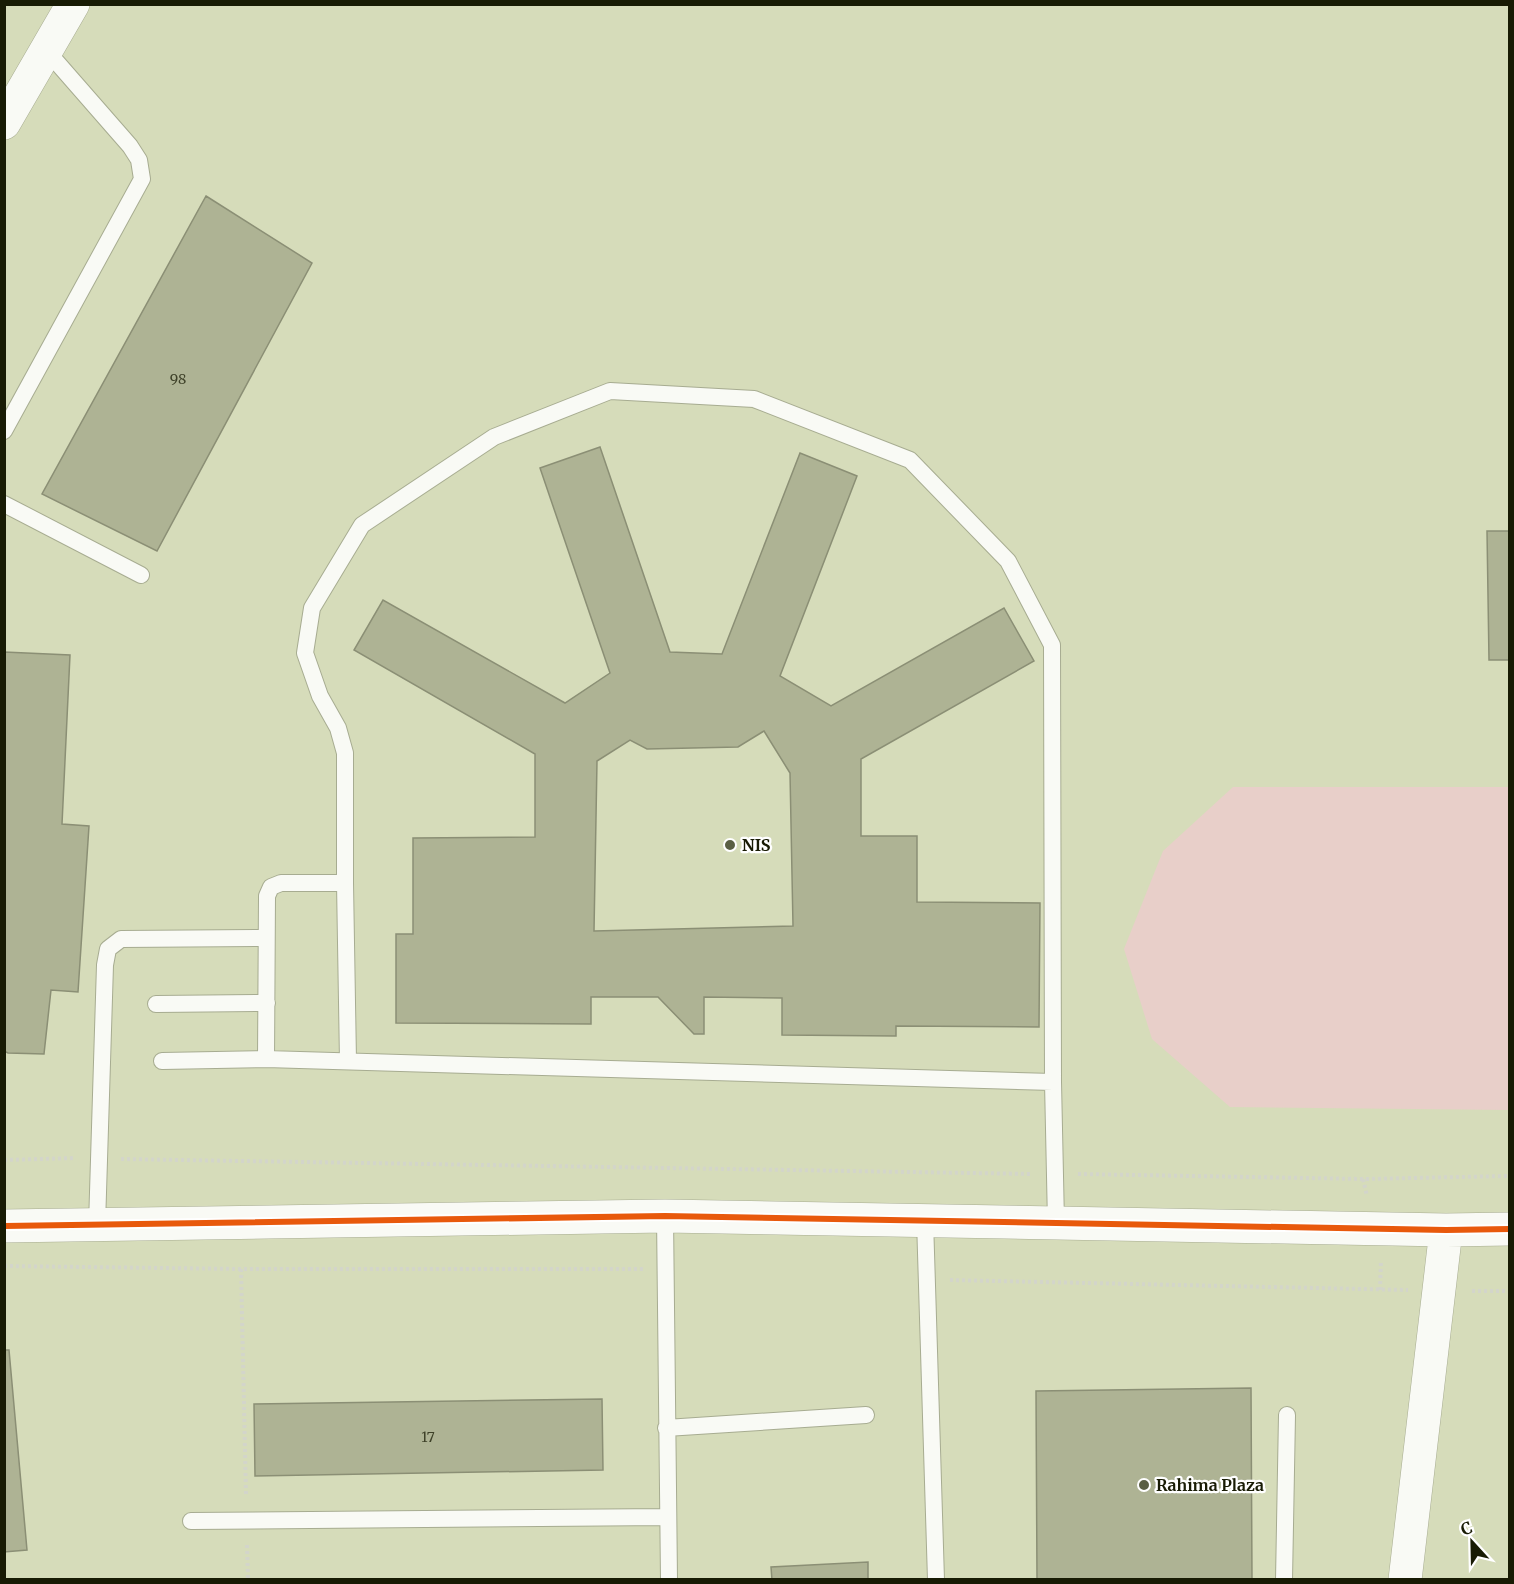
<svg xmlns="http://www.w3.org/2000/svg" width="1514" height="1584" font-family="Merriweather,serif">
<rect width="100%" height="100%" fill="#d6dcba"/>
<path fill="#e8cfc9" d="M1233 787H1509V1110L1230 1107 1152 1039 1124 949 1163 851Z"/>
<path fill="#aeb394" stroke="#8b8f75" stroke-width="1.5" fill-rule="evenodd" d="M206 196 312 263 157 551 42 494Z
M600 447 670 652 722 654 800 453 857 476 780 676 831 706 1004 608 1034 661 861 759V836H917V902L1040 903 1039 1027 896 1026V1036L782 1035V998L704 997V1034H694L658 997H591V1024L396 1023V934H413V838L535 837V754L354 650 383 600 565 703 610 673 540 468ZM764 731 790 773 793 926 594 931 597 761 630 740 647 749 738 747Z
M1487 531H1510V660H1489Z
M4 652 70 655 62 824 89 826 78 992 51 990 44 1054 8 1053 4 1051Z
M4 1350H9L27 1550 4 1552Z
M1251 1388 1252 1580H1037L1036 1391Z
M602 1399 603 1470 255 1476 254 1404Z
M868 1562V1580H772L771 1567Z"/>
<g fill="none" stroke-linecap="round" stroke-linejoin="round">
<defs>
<path id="lane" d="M4 431 142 179 139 160 130 146 47 51
M4 504 141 575
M156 1004 267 1003
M266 1059 1053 1082 1056 1223
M162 1061 266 1059 267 896 271 887 281 883H345
M348 1061 345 883V753L338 728 320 696 305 653 312 608 362 525 494 437 610 391 754 399 910 460 1008 561 1052 645 1053 1082
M665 1216 669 1580
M925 1220 936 1580
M97 1225 105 965 108 949 121 939 265 938
M666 1428 866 1415
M191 1521 667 1517
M1284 1580 1287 1415"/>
<path id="street" d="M4 1226 665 1216 1446 1230 1510 1229
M1405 1580 1446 1230"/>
<path id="secondary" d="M4 123 73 4"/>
</defs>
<use href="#lane" stroke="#a7ac91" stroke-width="18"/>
<use href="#street" stroke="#a7ac91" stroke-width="34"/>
<use href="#secondary" stroke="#a7ac91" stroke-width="34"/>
<path stroke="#d3d5ca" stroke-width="4" stroke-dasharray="3 3" stroke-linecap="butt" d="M121 1159 1032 1174
M4 1160 75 1158
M1078 1174 1363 1179 1510 1176
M1363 1179 1367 1196
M4 1266 241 1269H643
M241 1269 246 1496
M950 1280 1408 1290
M1380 1290 1381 1260
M1472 1291H1510
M247 1545 248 1580"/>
<use href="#lane" stroke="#f9faf5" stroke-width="16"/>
<use href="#street" stroke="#f9faf5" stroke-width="33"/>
<use href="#secondary" stroke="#f9faf5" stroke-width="33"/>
<defs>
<path id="cycleway" d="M4 1226 665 1216 1446 1230 1510 1229"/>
</defs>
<use href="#cycleway" stroke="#fff" stroke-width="10"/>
<use href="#cycleway" stroke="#e8590c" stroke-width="6"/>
</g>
<g fill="#5a5f44" stroke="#fff" stroke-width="2">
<circle cx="730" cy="845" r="6"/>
<circle cx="1144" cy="1485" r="6"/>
</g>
<g text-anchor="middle" stroke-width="4.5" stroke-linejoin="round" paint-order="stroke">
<g font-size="14" fill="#3e4128">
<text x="178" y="384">98</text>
<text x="428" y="1442">17</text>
</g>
<g font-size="16" font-weight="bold" fill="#181b04" stroke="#fff" text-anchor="start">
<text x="742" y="851">NIS</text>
<text x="1156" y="1491">Rahima Plaza</text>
</g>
</g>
<rect width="1514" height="1584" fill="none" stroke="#181b04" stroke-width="12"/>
<g transform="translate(1472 1542) rotate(338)" stroke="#ffffff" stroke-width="4.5" paint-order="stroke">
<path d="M0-4.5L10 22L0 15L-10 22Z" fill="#181b04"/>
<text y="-9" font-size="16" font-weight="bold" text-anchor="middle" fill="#181b04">С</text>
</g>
</svg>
